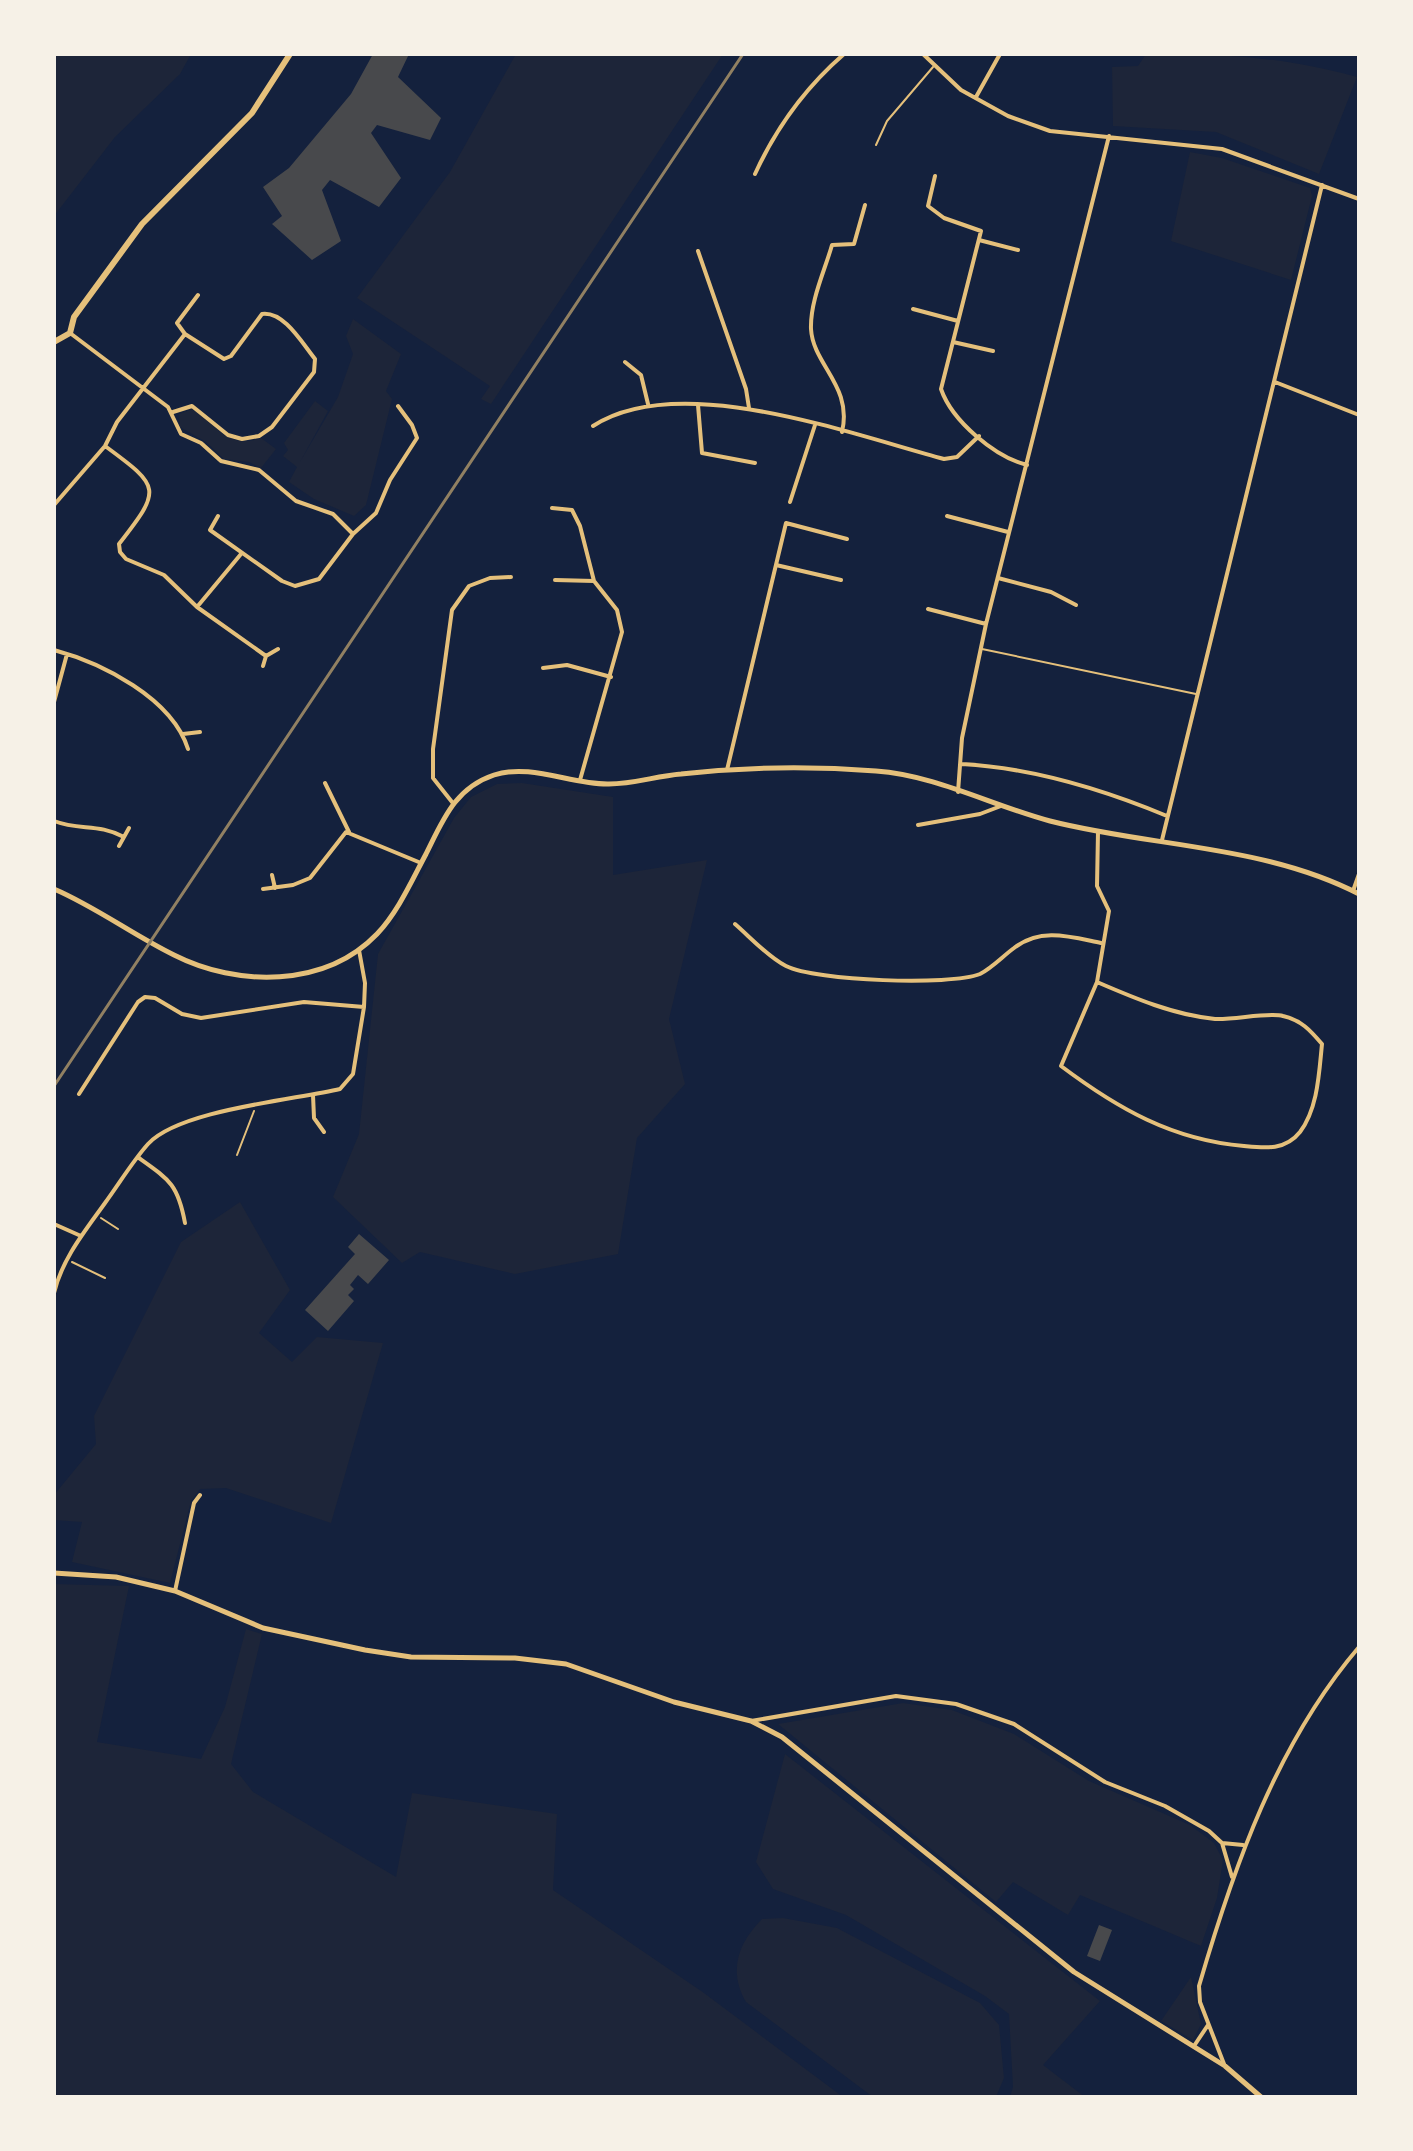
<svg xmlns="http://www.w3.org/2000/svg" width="1413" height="2151" font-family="'Titillium Web',sans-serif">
<rect width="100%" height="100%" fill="#14213d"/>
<path fill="#1d2539" d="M54 54H191L180 74 115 137 54 216Z
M516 54H723L491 404 481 399 490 386 357 298 450 172Z
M1146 54C1226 54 1278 56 1357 77L1319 174 1216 132 1113 126 1112 67 1138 66Z
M1190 152 1222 158 1310 188 1312 196 1291 280 1171 241Z
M353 319 401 354 386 391 392 399 366 505 354 516 314 499 289 482 297 467 283 456 288 450 284 443 315 401 328 411 300 462 338 397 353 354 346 336Z
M193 409C217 425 227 450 261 438L276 449 261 468 249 462 224 459 206 442 180 427 179 414Z
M522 783 613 797V875L707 860 669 1019 685 1084 637 1138 618 1254 515 1274 420 1252 402 1263 333 1197 359 1134 378 954 454 818 471 797 497 784Z
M240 1202 290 1290 259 1333 292 1362 317 1337 383 1343 331 1523 226 1488 200 1489 191 1501 170 1583 72 1562 82 1522 54 1520V1495L96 1444 94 1416 181 1242Z
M54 1584 129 1586 97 1742 201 1759 225 1707 246 1629 262 1634 231 1764 253 1792 396 1877 412 1793 557 1814 553 1890 704 1993 843 2097H54Z
M903 1703 952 1710 1014 1734 1089 1781 1190 1825 1214 1843 1223 1860 1217 1898 1201 1946 1080 1895 1068 1915 1013 1882 996 1902 778 1724Z
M785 1754 1100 2001 1043 2065 1085 2097H1010L1013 2087 1009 2014 985 1996 846 1915 773 1889 756 1862Z
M783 1918 837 1928 980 2003 999 2025 1004 2078 996 2097H873L746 2002C728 1971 738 1943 762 1919Z
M1191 1977 1201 2024 1193 2040 1161 2021Z"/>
<path fill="#48494c" d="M373 54H409L398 77 441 118 430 140 377 125 371 133 401 178 379 207 330 180 322 190 341 241 312 260 272 224 282 216 263 187 289 168 351 94Z
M359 1234 389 1260 368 1284 358 1275 350 1285 354 1289 348 1295 354 1301 328 1331 305 1310 355 1254 348 1247Z
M1099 1925 1112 1930 1100 1961 1087 1956Z"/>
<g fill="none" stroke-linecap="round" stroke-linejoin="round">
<path stroke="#e5c07b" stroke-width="2" d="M237 1155 254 1111
M101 1218 118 1229
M72 1262 105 1278"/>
<path stroke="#e5c07b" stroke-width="2" d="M876 145 887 121 933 67
M982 649 1196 694"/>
<path stroke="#e5c07b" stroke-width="4" d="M923 54 961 90 1008 116 1050 131 1222 149 1359 199
M976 97 1000 54
M755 174C776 128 806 87 844 54
M935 176 928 206 944 218 981 231 941 389C952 421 995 457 1027 465
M979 240 1018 250
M698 251 746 389 749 408
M913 309 958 321
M70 333 168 407 181 434 201 443 221 461 259 470 296 501 333 514 353 534
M185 334 177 323 198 295
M953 342 993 351
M625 362 641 375 648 404
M1275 382 1359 415
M698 405 702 453 755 463
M593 426C679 370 850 434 944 459L957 457 979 436
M842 432C853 386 813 365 811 329 810 301 825 270 832 245L854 244 865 205
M105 446C161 487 162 489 119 544L120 552 126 559 164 575 197 607 266 656
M790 502 815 425
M54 505 105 446 117 422 185 334 224 359 231 356 262 314C284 311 302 343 315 359L314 372 272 427 259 436 242 439 228 435 192 406 173 412
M552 508 572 510 580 526 594 581
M218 516 210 530 282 581 295 586 319 579 353 534 376 513 390 480 417 438 412 425 398 406
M947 516 1008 532
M776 565 841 580
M998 578 1051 592 1076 605
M555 580 594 581 617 610 622 632 580 780
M197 607 241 554
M928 609 986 624
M54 650C102 663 172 698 188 749
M263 666 266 656 278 649
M543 668 567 665 611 677
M54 702 67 654
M183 734 200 732
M962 764C1033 768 1102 789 1167 816
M727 770 786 523 847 539
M325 783 349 832
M958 792 962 738 986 624 1109 136
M452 802 433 778V749L452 610 469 586 490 578 511 577
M54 821C80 831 98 823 124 837
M918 825 980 814 1001 806
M1162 840 1322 185
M119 846 129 828
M272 875 275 888
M263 889 293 885 310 878 346 832 421 863
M1353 891 1359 874
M735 924C750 937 768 957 786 966 816 981 950 986 980 974 992 968 1003 956 1014 948 1041 927 1071 937 1101 943
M1097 982C1134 998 1174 1015 1215 1019 1234 1020 1269 1012 1283 1016 1301 1020 1310 1030 1322 1044 1319 1073 1318 1108 1300 1132 1285 1151 1264 1148 1244 1146 1172 1140 1117 1108 1061 1066L1097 982 1109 911 1097 886 1098 832
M79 1094 138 1002 145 997 155 998 182 1014 201 1018 304 1002 364 1007
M313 1095 314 1118 324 1132
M139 1158C170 1180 178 1185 185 1223
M54 1224 81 1236
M54 1293C62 1259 85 1231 105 1203 119 1184 132 1162 148 1144 179 1110 293 1100 340 1089L353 1074 364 1007 365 983 359 950
M175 1591 194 1503 200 1495
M751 1721 896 1696 956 1704 1014 1724 1105 1782 1165 1806 1209 1831 1222 1843 1232 1877
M1222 1843 1243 1845
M1194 2046 1208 2025
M1224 2064 1200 2002 1199 1986C1234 1866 1277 1743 1359 1647"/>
<path stroke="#e5c07b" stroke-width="5" d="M54 889C96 907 133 935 174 955 237 987 325 988 377 934 398 912 412 880 426 854 443 820 455 788 494 775 531 763 572 785 609 784 634 784 656 776 681 774 744 767 812 766 876 771 935 775 993 806 1050 821 1152 847 1264 845 1359 894
M54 1573 116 1577 175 1591 263 1628 365 1650 411 1657 515 1658 566 1664 674 1702 751 1721 782 1737 1074 1972 1225 2066 1261 2097"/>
<path stroke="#e5c07b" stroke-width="6" d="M54 342 70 333 74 317 142 224 252 113 290 54"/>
<path stroke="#918062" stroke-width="3" d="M54 1086 743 54"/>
</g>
<rect width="1413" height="2151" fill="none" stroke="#f6f1e7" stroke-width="112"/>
</svg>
